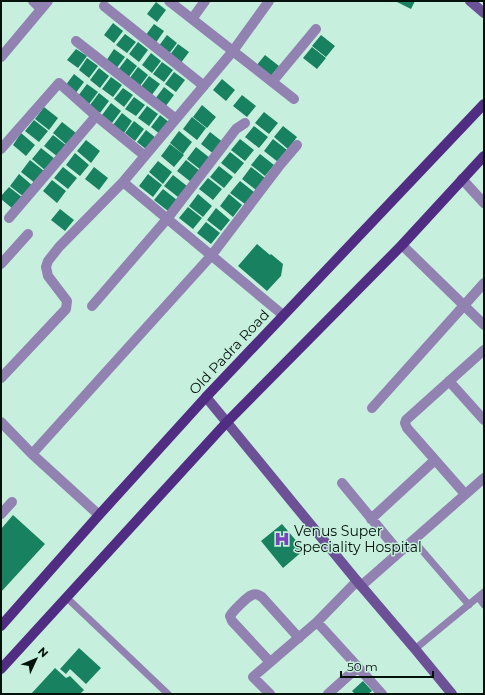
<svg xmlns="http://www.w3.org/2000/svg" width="485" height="695" font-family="Montserrat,sans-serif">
<rect width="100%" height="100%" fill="#c6efdd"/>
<path fill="#188160" d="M395 1H415L411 9Z
M156 2 166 10 157 22 147 14Z
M113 23 123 31 114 43 104 35Z
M154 24 164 31 155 44 145 36Z
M125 34 136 42 127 53 116 45Z
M167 35 177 43 168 55 158 47Z
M321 35 335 46 326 57 312 46Z
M138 42 148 50 139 62 129 54Z
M178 44 189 52 180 64 169 56Z
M312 47 326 58 317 69 303 58Z
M76 49 87 56 78 68 67 60Z
M114 49 125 57 116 69 106 61Z
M151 53 161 61 152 73 142 65Z
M265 55 279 66 270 77 256 66Z
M87 58 98 66 89 78 79 70Z
M127 58 137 66 128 78 118 70Z
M162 62 173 70 164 82 153 74Z
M138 67 148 75 139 87 129 79Z
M99 68 109 76 100 88 90 80Z
M174 72 185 80 176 92 165 84Z
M74 74 84 82 75 94 65 86Z
M149 76 160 84 151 96 140 88Z
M111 77 122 85 113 97 102 89Z
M222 79 235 90 226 101 213 90Z
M87 84 98 92 89 104 78 96Z
M164 87 174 95 165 107 155 99Z
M123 88 133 95 124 107 114 99Z
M99 93 109 101 100 113 90 105Z
M242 95 256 106 247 117 233 106Z
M134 97 145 105 136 116 125 109Z
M111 103 121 111 112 123 102 115Z
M202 105 216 117 207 128 193 117Z
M147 106 158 114 149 126 138 118Z
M44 107 58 118 49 130 35 119Z
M264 112 278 123 269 134 255 123Z
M122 113 132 121 124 133 113 125Z
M160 115 170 123 161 135 151 127Z
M192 117 206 128 197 140 183 129Z
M34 120 48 131 39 142 25 131Z
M134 121 144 129 135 141 125 133Z
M62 122 76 133 67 145 53 133Z
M254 126 268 137 259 148 245 137Z
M283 126 297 137 288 149 274 137Z
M146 130 156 138 147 150 137 142Z
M179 131 192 142 183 154 170 143Z
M210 132 224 143 215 155 201 144Z
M21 133 35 145 26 156 13 145Z
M53 135 67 146 58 157 44 146Z
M240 139 254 150 245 161 231 150Z
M273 139 287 150 278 162 264 151Z
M86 140 100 151 91 163 77 151Z
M170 144 184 155 174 167 161 156Z
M196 147 210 158 201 170 187 159Z
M41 148 55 159 46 171 32 159Z
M230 152 244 163 235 174 221 163Z
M75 153 89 165 80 176 66 165Z
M260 154 274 165 265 176 251 165Z
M30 160 44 171 35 183 21 172Z
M186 160 200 171 191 182 177 171Z
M158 161 172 172 163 184 149 172Z
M219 166 233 177 224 188 210 177Z
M63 167 77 178 68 189 54 178Z
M94 167 108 178 99 190 85 179Z
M251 167 265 178 256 190 242 179Z
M19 174 33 186 24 197 10 186Z
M148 174 162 185 153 197 139 186Z
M173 175 187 186 178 197 164 186Z
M208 178 222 189 213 200 199 189Z
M52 180 66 191 57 203 43 191Z
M240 181 254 192 245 204 230 193Z
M9 187 23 198 13 209 1 199V196Z
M163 189 177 200 168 211 154 200Z
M198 194 212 206 203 217 189 206Z
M229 194 242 205 233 217 220 206Z
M188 207 202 218 193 229 179 218Z
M216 208 230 220 221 231 207 220Z
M60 209 74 220 65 231 51 220Z
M206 222 220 233 211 244 197 233Z
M257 244 270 255 271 254 283 264 281 276 267 291 238 266Z
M13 515 45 544 1 592V529Z
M282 524 304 550 283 568 261 541Z
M79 648 101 668 86 684 70 669 66 674 60 669Z
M55 668 66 678 70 676 84 690 80 694H31Z
M363 681 372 691 368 694H355L352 691Z"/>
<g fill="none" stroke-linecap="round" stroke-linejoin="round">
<path stroke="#9282b2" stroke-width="7" d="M413 540 469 605
M66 597 168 694
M478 597 484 605
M415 649 484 592"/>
<path stroke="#9282b2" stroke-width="10" d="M33 1 41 9
M169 1 294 99
M269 1 233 51 123 182 283 315
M104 6 204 86
M192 19 205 1
M76 41 176 119
M1 57 48 1
M272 82 316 29
M1 149 59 83 96 116 145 156
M462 179 484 203
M9 218 96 116
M402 245 484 325
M1 264 28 234
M92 306 167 219 236 129 245 123
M1 378 66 309 67 301 48 276 46 267 48 261 59 247 123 182
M449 381 484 420
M372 408 484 283
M1 422 32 454 99 515
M32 454 211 256 280 165 297 145
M342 483 399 552
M465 494 407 428 405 423 406 420 484 350
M1 514 12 502
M371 519 435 460
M361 586 484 478
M317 622 358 667
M270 662 232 621 230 616C233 611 247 597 252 595 256 593 259 595 262 597L299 638
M270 694 253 677 317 622 357 581
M328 694 358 667 382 694"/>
<path stroke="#6c5197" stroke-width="10" d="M470 1 484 13
M206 397 357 581 415 649 452 694"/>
<path stroke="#512c83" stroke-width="10" d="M1 626 99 515 206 397 484 104
M1 669 226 423 402 245 484 156"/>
</g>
<defs>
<symbol id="hospital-bare" viewBox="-9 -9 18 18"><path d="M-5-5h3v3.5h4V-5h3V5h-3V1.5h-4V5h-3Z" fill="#74b" stroke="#c6efdd" stroke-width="2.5" paint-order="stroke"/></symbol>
</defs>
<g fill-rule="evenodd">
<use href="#hospital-bare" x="271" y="528" width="22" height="22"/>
</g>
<g text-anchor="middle" stroke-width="3" stroke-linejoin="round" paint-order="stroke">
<g font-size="14" fill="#04120c" stroke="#c6efdd">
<text transform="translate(229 352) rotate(-47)" y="5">Old Padra Road</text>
</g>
<g font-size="14" fill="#04120c" stroke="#c6efdd" text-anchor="start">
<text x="294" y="536">Venus Super<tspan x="294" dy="16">Speciality Hospital</tspan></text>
</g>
</g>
<rect width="485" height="695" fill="none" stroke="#04120c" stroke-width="4"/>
<g transform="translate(36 659) rotate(46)" stroke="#c6efdd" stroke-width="3" paint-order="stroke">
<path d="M0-3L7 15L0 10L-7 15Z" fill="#04120c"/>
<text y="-6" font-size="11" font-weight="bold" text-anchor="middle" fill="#04120c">N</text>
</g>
<path d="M341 671v6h92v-6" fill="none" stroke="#04120c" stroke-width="2"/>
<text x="347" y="671" font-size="12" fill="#04120c" stroke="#c6efdd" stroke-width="3" paint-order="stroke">50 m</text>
</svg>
